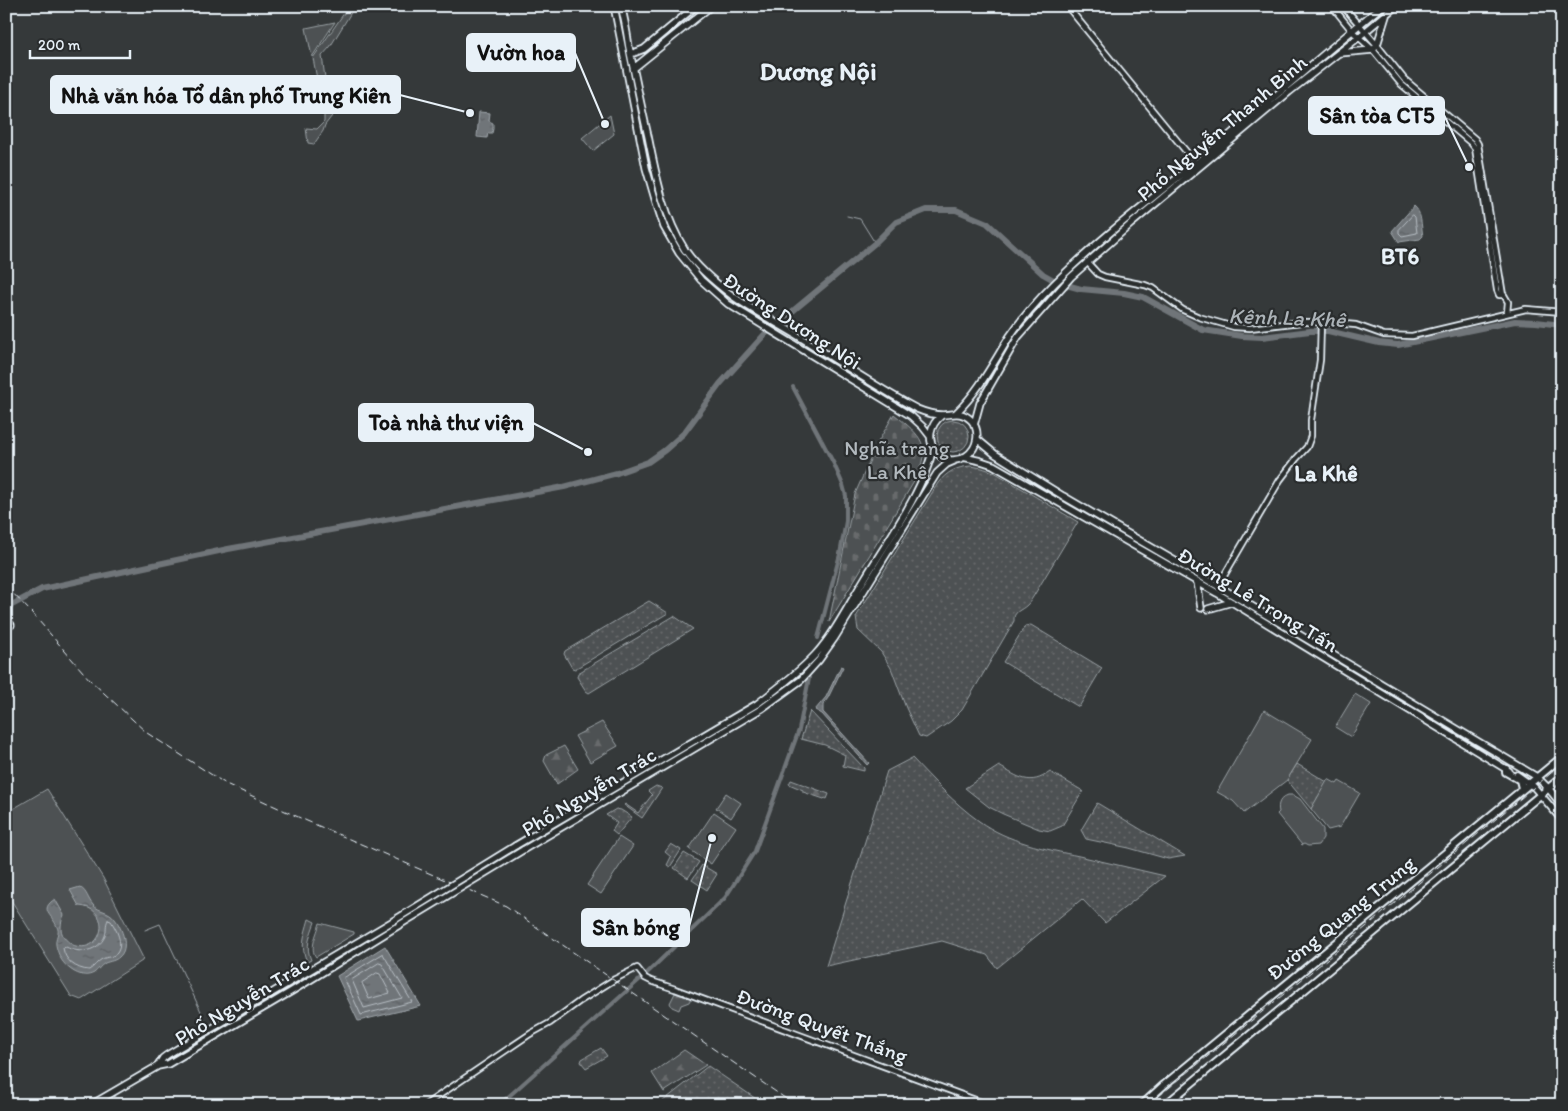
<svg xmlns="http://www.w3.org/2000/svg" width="1568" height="1111" font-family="Itim,sans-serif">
<defs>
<pattern id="grass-dots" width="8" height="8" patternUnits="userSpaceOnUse" patternTransform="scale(1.25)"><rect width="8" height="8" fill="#4d5152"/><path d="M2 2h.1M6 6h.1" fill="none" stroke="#676a6c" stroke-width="1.8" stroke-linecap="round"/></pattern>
<pattern id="forest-firs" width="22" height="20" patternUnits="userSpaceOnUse" patternTransform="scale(1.25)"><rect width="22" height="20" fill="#4d5152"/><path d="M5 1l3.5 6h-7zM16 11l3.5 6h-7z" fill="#676a6c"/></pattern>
<pattern id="cemetery-stones" width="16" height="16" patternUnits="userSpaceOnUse" patternTransform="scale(1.25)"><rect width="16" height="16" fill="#4d5152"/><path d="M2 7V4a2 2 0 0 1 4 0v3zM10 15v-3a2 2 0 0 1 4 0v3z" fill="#676a6c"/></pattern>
<pattern id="water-ripples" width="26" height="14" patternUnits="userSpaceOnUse" patternTransform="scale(1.25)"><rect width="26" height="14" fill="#707579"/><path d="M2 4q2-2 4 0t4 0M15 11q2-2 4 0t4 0" fill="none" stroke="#5b5e62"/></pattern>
</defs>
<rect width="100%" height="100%" fill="#35393a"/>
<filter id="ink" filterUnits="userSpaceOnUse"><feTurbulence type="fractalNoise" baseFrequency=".02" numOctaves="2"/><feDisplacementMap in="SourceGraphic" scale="10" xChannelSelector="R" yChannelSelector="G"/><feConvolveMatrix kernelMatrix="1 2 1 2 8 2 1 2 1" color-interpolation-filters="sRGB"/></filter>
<g filter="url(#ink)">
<path fill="url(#grass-dots)" stroke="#9aa1a5" d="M937 436a16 16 0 1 1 32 0a16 16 0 1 1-32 0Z
M971 466 982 468 994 472 1078 522 1033 597C1031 600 1030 602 1027 605 1021 611 1013 611 1014 621L962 710 951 721 926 738 919 736 906 708 891 668 881 652 858 630 856 617 938 483C947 472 956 467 971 466Z
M649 601 668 613 575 669 572 668 564 654 565 651Z
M674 616 693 629 589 693 586 691 577 677 578 673Z
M1031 625 1102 668 1079 707 1003 662 1025 626Z
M810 711 864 768V771L843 766 845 755 825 745 801 739Z
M912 758C933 780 954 803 979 821 1008 842 1045 849 1079 856 1108 863 1136 869 1165 876L1105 923 1082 899 997 968 987 955 942 941 826 966 887 771Z
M1297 764 1327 782 1311 809 1287 780Z
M999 766C1018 777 1030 787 1050 772L1083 791 1062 826 1050 831 1039 829 1003 814 989 807 965 788Z
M656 786 662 788 642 818 624 805 625 804 638 813 652 795 648 791Z
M1097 803 1185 856 1168 859 1129 848 1086 839 1081 830Z
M616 809 621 810 632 817 617 835 612 831 617 823 606 815Z
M671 844 681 850 670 867 667 865 671 857 665 852Z
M684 853 699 862 688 878 674 868Z
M702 865 717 874 707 890 692 880Z
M601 1048 607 1056 586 1068 581 1062 582 1059Z
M708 1066 765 1105H658Z"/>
<path fill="url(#forest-firs)" stroke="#9aa1a5" d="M602 722 618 746 590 762 575 736Z
M564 746 578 769 557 784 544 761 546 755Z
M791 780 829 794 827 799 825 798 824 799 803 792V790L789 784Z
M675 993 691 998 689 1002 681 1005 679 1010 672 1007 670 1003Z
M684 1050 706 1065 664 1092 652 1073Z"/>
<path fill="url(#cemetery-stones)" stroke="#9aa1a5" d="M894 414C922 437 932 444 915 480L829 622 855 494 877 444Z"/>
<path fill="#4d5152" stroke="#9aa1a5" d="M349 6H355L330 47 322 56 325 78 339 90 334 96 342 103 325 125 323 131 314 144 308 143 306 128 317 129 324 122V116L313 58Z
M335 22 312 57 306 28Z
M610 115 614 134 593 151 582 138Z
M1355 694 1371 704 1351 737 1335 727Z
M1264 710 1312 739 1287 780 1244 813 1233 801 1217 792Z
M1328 779 1337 784 1339 781 1360 793 1340 827 1328 830 1311 809Z
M47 789 103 878 143 958 142 961 81 1000 71 996 6 892V813Z
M726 793 741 803 731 818 716 808Z
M1288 795H1293L1300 799 1323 829V838L1318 845 1308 846 1304 844 1302 845 1277 814 1279 812C1277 804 1280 798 1288 795Z
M714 812 736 827 711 864 689 849Z
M619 837 633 846 601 894 587 885Z
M309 919 315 922C310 936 305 946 311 960L307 962C300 945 304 937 309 919Z
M320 923 354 932V934L316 957C309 948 317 934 320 923Z"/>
<path fill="url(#water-ripples)" stroke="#a0a7ac" d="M479 112 490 113 489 121 493 123V129L492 133H488L487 138 477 137Z
M1414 206C1422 212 1421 226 1423 236L1420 239 1399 242 1392 231Z
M841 666 843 667 828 698 823 705V712L869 763 867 765 822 714 815 710 826 697Z
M80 887C88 893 87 898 93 905 99 912 109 910 115 919 122 928 130 948 119 957 115 961 110 961 105 963 100 966 98 970 94 973 82 980 67 969 61 959 59 955 55 946 56 941 56 936 60 932 57 927 53 915 38 910 55 899L64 915C61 922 59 930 64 937 67 941 71 945 76 946 104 953 113 908 79 906L70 890Z
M385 946 421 1006 358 1021 337 976Z"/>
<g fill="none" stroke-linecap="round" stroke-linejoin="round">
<path stroke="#b8bfc5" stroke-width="1" d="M1413 215 1415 217 1417 233 1402 236 1399 233V230Z
M108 920 111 921C116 929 124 943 117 953 114 957 106 957 102 959 97 962 94 967 89 970 76 969 65 961 63 948L66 947C80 954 98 952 105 936 107 930 105 925 108 920Z
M383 954 412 1002 361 1015 344 978Z
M379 963 382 964 402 998 364 1008 352 980Z
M377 973 380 974 390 993 369 999 362 983Z"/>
<path stroke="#a0a7ac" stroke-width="1" d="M847 216 860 219 875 243
M145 930 160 924 205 1020"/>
<path stroke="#707579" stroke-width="4" d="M793 387 834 464 843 485 846 496V521L840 554 818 638
M499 1105 647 973 725 898 755 851 799 730 809 678"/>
<path stroke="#707579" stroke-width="6" d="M6 608 42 589 228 549 564 487 617 473 648 462 665 450 684 433 720 384 765 334 875 243 896 222 926 210H956L987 223 1043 274 1059 283 1081 289 1124 293 1143 297 1203 330 1242 336 1262 337 1310 331H1328L1379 343 1398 345 1515 321 1536 322 1562 325"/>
<defs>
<path id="minor" d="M1067 6 1198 166
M1332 6 1353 32 1373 50 1401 84 1471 143 1475 148 1497 290 1499 295H1503L1478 144 1475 139 1404 79 1377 45 1343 6
M1087 262 1098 274 1105 277 1145 285 1153 288 1183 310 1199 317 1234 327 1250 328 1301 322H1321L1356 325 1384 335 1412 336 1526 309 1562 312
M1504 295 1508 302 1507 313
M1218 586 1280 480 1296 459 1307 447 1311 436V420L1320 360 1321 322
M425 1105 530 1034 550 1023 580 1001 615 979 637 968 645 978 651 981 675 989 989 1105"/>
<path id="major" d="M614 6 646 168 655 199 664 227 679 253 701 280 728 304 911 416 923 427 930 436
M621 6C625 19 627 33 629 47 635 76 641 106 648 136 656 175 663 215 685 250 696 266 718 285 734 297 754 311 777 323 798 336 838 361 876 387 917 409 924 412 935 415 943 415 954 414 962 411 971 420 981 431 978 448 966 456 941 472 915 437 942 415
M1340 53 1373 50 1377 45 1386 16
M631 54 644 49 696 6
M634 68 711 6
M956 413C979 391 993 363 1010 336 1022 318 1038 300 1054 284 1103 235 1158 194 1212 150 1269 102 1324 53 1382 6
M974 425 980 403 1018 337 1071 277 1131 224 1289 92 1354 41 1396 6
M977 439 995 454 1063 496 1218 586 1537 777 1548 788 1562 805
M963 457 981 461 993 465 1217 593 1509 771
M1197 581 1201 608
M1208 609 1232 602
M6 619 11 625
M1517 775 1534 787 1562 820
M515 846 757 704C777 689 798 673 815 655 835 633 849 604 865 578 888 540 924 490 933 448
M523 850 761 709 801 680 819 660 834 639 937 473 947 464 954 461
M158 1066 163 1058 167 1055 393 921
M91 1105 158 1066 168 1064 292 991 401 924"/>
<path id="highway" d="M1506 769V772L1520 780 1522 788 1520 791
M1142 1105 1164 1085 1562 757
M1165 1105 1562 777"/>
</defs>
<use href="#minor" stroke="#e8f1f8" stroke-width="8"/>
<use href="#major" stroke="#e8f1f8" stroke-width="9"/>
<use href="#highway" stroke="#e8f1f8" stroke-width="10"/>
<use href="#minor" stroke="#2a2d2e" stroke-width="4.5"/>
<use href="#major" stroke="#2a2d2e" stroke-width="5.5"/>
<use href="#highway" stroke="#2a2d2e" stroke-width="6"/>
<path stroke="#e8f1f8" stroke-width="1" stroke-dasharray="8 4" stroke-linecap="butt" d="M6 586 32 613 90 680 147 733 226 784 307 821 506 906 795 1105
M1148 1105 1360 932 1562 764"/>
<defs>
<path id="major-bridge" d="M393 921 515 846
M401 924 523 850"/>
</defs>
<use href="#major-bridge" stroke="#e8f1f8" stroke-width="9" stroke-linecap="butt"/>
<use href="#major-bridge" stroke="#2a2d2e" stroke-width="5.5"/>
</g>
</g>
<g text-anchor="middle" stroke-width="4.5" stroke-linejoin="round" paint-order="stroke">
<g font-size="21" fill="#e8f1f8" stroke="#2a2d2e">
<text transform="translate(1222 128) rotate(-40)" y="7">Phố Nguyễn Thanh Bình</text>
<text transform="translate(792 321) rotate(33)" y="7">Đường Dương Nội</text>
<text transform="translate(1258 600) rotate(31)" y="7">Đường Lê Trọng Tấn</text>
<text transform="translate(589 792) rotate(-31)" y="7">Phố Nguyễn Trác</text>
<text transform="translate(1341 918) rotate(-39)" y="7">Đường Quang Trung</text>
<text transform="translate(242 1001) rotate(-31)" y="7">Phố Nguyễn Trác</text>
<text transform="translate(822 1026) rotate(20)" y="7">Đường Quyết Thắng</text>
</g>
<g font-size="21" fill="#b2b9be" stroke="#2a2d2e">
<text x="897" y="455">Nghĩa trang<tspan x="897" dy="24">La Khê</tspan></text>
</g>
<g font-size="22" font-weight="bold" fill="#e8f1f8" stroke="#2a2d2e">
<text x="1400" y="264">BT6</text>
<text x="1326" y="481">La Khê</text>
</g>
<g font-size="22" font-style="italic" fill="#acb3b8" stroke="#2a2d2e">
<text transform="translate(1287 317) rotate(2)" y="8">Kênh La Khê</text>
</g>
<g font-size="26" font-weight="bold" fill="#e8f1f8" stroke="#2a2d2e">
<text x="818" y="80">Dương Nội</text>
</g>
</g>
<path fill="none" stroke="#e8f1f8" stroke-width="2" d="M605 124L575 53M470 113L400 95M1469 167L1444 115M588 452L533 423M712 838L689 927"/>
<g fill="#e8f1f8" stroke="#2a2d2e" stroke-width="2">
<circle cx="605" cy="124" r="5"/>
<circle cx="470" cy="113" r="5"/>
<circle cx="1469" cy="167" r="5"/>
<circle cx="588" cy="452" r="5"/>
<circle cx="712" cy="838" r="5"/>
</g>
<g fill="#e8f1f8" stroke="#e8f1f8" stroke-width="2">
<rect x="467" y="34" width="108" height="37" rx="5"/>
<rect x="51" y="76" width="349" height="37" rx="5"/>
<rect x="1309" y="97" width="135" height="37" rx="5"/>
<rect x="359" y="404" width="174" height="37" rx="5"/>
<rect x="582" y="909" width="107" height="37" rx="5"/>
</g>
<g font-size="22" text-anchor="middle" font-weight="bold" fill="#111">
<text x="521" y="60">Vườn hoa</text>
<text x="226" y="103">Nhà văn hóa Tổ dân phố Trung Kiên</text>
<text x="1377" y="123">Sân tòa CT5</text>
<text x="446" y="430">Toà nhà thư viện</text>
<text x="636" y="935">Sân bóng</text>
</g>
<rect width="1568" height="1111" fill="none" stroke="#2a2d2e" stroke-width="25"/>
<rect x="12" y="12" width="1543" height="1086" fill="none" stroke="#e8f1f8" stroke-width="2" filter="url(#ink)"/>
<path d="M30 50v8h100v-8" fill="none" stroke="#e8f1f8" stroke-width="2.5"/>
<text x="38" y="50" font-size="15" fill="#e8f1f8" stroke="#2a2d2e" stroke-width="4" paint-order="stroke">200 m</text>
</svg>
